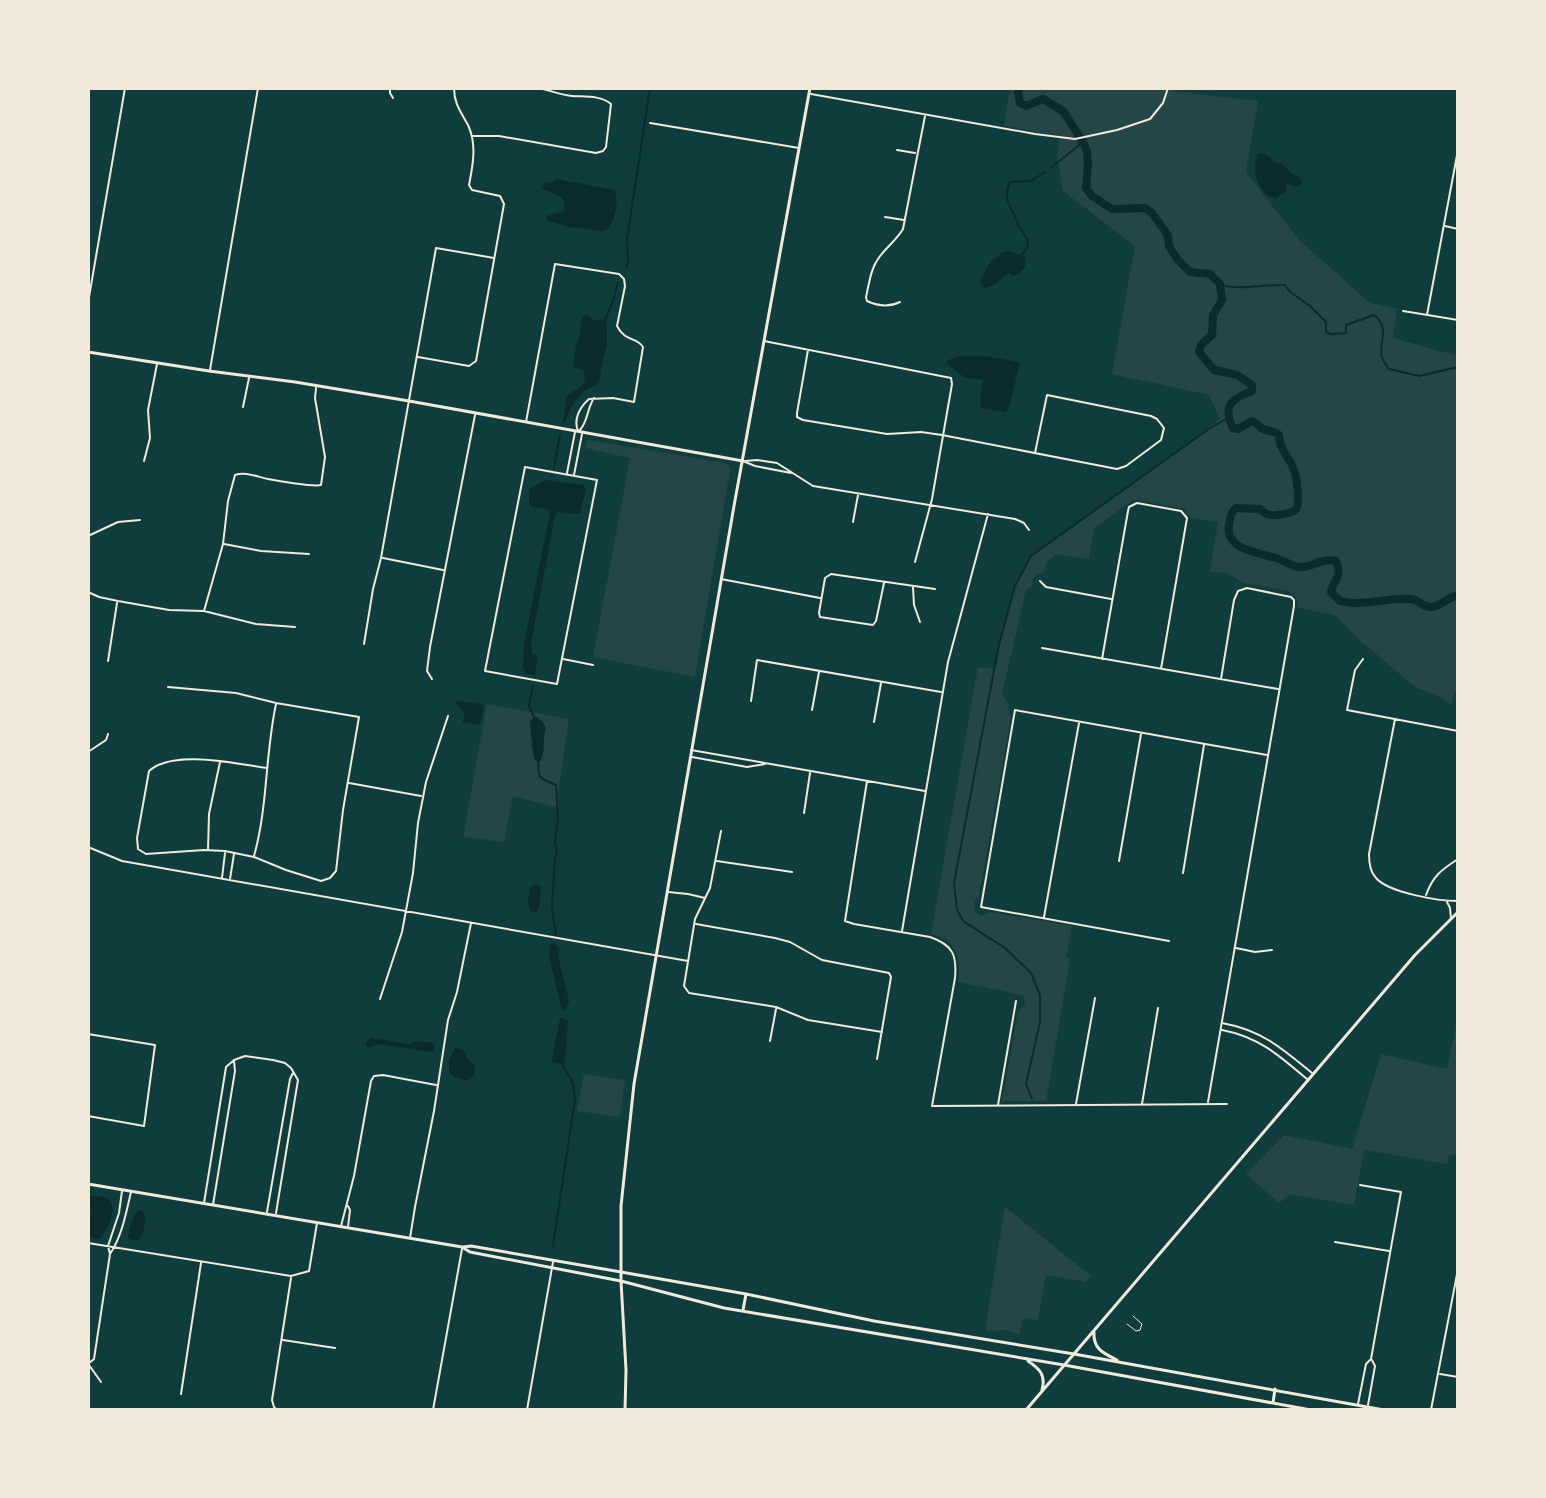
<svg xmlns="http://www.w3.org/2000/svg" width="1546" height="1498" font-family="'Fira Sans Condensed',sans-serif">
<rect width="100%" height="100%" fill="#0f3d3e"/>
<path fill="#244646" d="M1010 88H1147L1258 101 1246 172 1300 241 1370 303 1397 309 1393 338 1458 356V695L1454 693 1452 705 1442 698 1415 687 1355 636 1335 615 1298 608 1296 597 1289 591 1243 583 1229 574 1210 571 1218 522 1191 518 1184 509 1137 500 1132 501 1094 528 1089 559 1057 554 1047 561 1044 573C1037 573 1033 576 1031 583L1033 586 1026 590 1002 694 1009 705 1008 710 1011 719 979 896C974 902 973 905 975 912L981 916 991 912 1072 926 1066 957 1070 959 1046 1101H1002L1018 1012 1025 1004 1023 995 958 982C962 960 956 939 931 934L978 667 994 669 1015 586 1031 556 1220 419 1209 395 1112 374 1135 246 1063 191 1057 157 1060 136 1004 126Z
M587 440 725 463 729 466 730 470 695 677 593 657 630 458 586 448Z
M487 704 569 719 556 807 513 796 504 842 463 837Z
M1458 1017V1154L1449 1155 1447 1164 1364 1150 1354 1205 1290 1194 1279 1203 1246 1174 1284 1135 1352 1149 1381 1054 1447 1069Z
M584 1074 625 1080 620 1117 577 1111Z
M1005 1207 1091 1276 1085 1282 1046 1275 1038 1320 1023 1318 1019 1335 1006 1330 987 1331 986 1324Z"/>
<path fill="#0a2a2b" d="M1264 153 1274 162 1282 164 1291 173 1300 178 1303 183 1296 187 1288 184 1286 186V191L1276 199C1257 193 1251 171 1258 154Z
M556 179 610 189 615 191C619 203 615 224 605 231H600L570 227 547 221V216L563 212C570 197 554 194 543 189L542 186 545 183 553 182Z
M1008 251 1025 257C1028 267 1022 272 1013 276L1009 273C1001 278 996 285 986 288L983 287 980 282C986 268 993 255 1008 251Z
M587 315 596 321 601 319 607 321V345L601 369 599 382C596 385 592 387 588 389 575 397 569 410 565 423H563L567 396C576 388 590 386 583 369L575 368 573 365C574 355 576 346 579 337 581 329 580 324 583 316Z
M961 356H985L1020 362 1010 404 1006 412 981 408 980 402 983 380 964 377 946 363 948 360Z
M545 480 583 485 586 489 580 513 575 514 558 512 555 516 531 644 532 654 538 656 535 675 527 674 523 669 524 644 550 512 546 509 532 507 529 503V490Z
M454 701 482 704 484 707 480 725 462 722 465 717 463 710Z
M536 716 542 721 546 728C542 739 546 751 540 762 539 761 536 761 535 760 533 758 530 725 530 721Z
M535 884 541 886 540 903 537 912 530 911 528 901 530 888Z
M554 943 559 948 558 956 569 1001 568 1006 565 1011 561 1007 549 955V946Z
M560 1018 566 1019 568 1021 565 1062 563 1064 553 1063 552 1059Z
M371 1038 409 1044 417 1041 434 1043V1050L431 1052 379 1044 367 1048 366 1043Z
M455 1048 463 1049 467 1058 475 1066 474 1076 467 1081 455 1077 449 1072V1060Z
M88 1195C93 1196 105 1196 109 1200 119 1208 106 1232 100 1239L92 1238 88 1233 91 1209 88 1205Z
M139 1210 144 1212C147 1220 144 1236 137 1241L129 1239 128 1237C129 1230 133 1214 139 1210Z"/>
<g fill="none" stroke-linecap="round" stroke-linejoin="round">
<path stroke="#0a2a2b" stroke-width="2" d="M1052 167 1083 142
M1021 256C1033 242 1028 239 1019 227 1018 225 1015 216 1014 214 1007 203 1004 196 1010 182L1031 181 1045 172
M626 268 628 261 627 239 650 88
M1220 284C1232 291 1268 284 1285 285L1289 291 1310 306 1326 322V332L1331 334 1346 333V325L1374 315C1391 328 1378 342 1382 358 1383 360 1388 368 1389 369L1419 376 1458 367
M605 320 613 301 618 282
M554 468 560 435
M533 685 529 706 535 719
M538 761C539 782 539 777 556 785L558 819 555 841 557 854 555 857 552 908 556 935
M1032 1099 1026 1084 1040 1022V995L1031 973 1005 948 963 921 957 910 954 883 999 644 1015 586 1031 556 1210 428 1228 418
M553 1246 575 1099 573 1083 562 1064"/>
<path stroke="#0a2a2b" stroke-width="8" d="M1019 88 1018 91 1020 103 1026 106 1043 99 1063 111 1083 142 1087 151 1088 165 1086 188 1092 196 1112 209 1145 208 1152 213 1165 231 1168 236 1169 246 1177 259 1190 272 1210 274 1220 284 1222 300 1213 315 1212 335 1201 345 1199 352 1214 370 1237 375 1252 385V391C1231 399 1222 406 1233 428L1238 429 1252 421C1257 423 1258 426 1263 429 1268 432 1274 430 1279 435 1279 450 1290 457 1294 470 1297 477 1300 504 1296 509 1292 514 1283 514 1277 515 1269 516 1265 514 1260 509L1236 508C1230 513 1231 517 1229 525 1225 550 1258 552 1276 558 1283 560 1291 566 1299 567 1312 568 1323 557 1336 561 1343 578 1334 578 1331 592L1340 601C1363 607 1388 597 1411 599 1420 600 1425 610 1435 606 1443 604 1449 597 1458 595"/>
<path stroke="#f1e9da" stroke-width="1" d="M1127 1324 1136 1331 1140 1330 1142 1324 1133 1316"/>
<path stroke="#f1e9da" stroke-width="2" d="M390 88V93L393 98
M811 94 1035 134 1075 139 1117 130 1150 119 1163 103 1168 88
M650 123 799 148
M473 136H499L596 153 603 151 606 147 611 104C600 95 585 97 572 96 561 95 549 90 538 88
M897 150 915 153
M885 217 904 220
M1445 226 1458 229
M900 302C890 307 878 306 867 301L866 297C869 285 870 270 878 259 885 248 896 241 903 229L925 116
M88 303 125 88
M1403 311 1458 320
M1427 315 1458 150
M764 341 951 378 952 384 932 499 915 562
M808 350 797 413V417L803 420 887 434 921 432 942 435 1117 469 1126 466 1161 440 1164 428 1157 419 1151 416 1047 395 1035 453
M418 357 469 366 476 361 504 204 500 196 472 190 469 185C473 165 477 144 468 125 461 112 454 104 454 88
M210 370 258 88
M243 407 249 378
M526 422 555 264 619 274 624 279 625 286 617 326C626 343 636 336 643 347L634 402 613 398 589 399C580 407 573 419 578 431
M579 431C588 423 587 408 594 398
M144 461 150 438 148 410 157 364
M743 461 755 466 791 473
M745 461 757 460 777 463 813 486 1015 519 1024 523 1029 530
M525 467 597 480 557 684 485 671Z
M567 473 575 432
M574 475 582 434
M853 522 858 495
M88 536 118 522 140 520
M224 544 261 551 309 554
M383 558 443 570
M721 579 820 598
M1040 581 1046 587 1111 599
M884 583 876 621 873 625 820 617 819 613 825 578 831 574 935 589
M913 587 914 605 920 622
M88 592 99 597 118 601 169 610 204 611 256 624 295 627
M204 611 223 544 228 501 235 475C246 471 257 477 268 479 278 481 313 487 321 485L325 457 315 398 316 388
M364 644 373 589 381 558 436 248 494 258
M1042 648 1278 689
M563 659 593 665
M1102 659 1128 511 1129 507 1137 503 1181 511 1187 518 1161 669
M1363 659 1355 670 1347 710 1458 731
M108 661 117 603
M432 679 427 671 430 647 475 415
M168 687 236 693 276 703 359 717 343 810 336 871 330 878 321 881 286 870 254 857 225 851 204 850 146 854 138 849 137 838 149 771C173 749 237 764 267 768
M751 701 757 660 941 692
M812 710 819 672
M1395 719 1369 854C1369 863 1370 872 1376 878 1389 893 1439 901 1458 901
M874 722 881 683
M691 750 925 791
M88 752 106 740 108 734
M692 757 747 767 765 764
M867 781 845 921 854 924 930 937C953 945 957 955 955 978L932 1106 1227 1104
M88 782V801
M349 783 421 796
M804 813 810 773
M721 831 710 888 695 919 684 986 689 993 764 1005 776 1007 808 1020 882 1032
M88 847 122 861 688 961
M208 850 209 814 220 762
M254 856C268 806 265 755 276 704
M717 861 792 872
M1119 861 1141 734
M1183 873 1204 745
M222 878 225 853
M230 879 234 854
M668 892 688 894 705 898
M1426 895C1433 876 1441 870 1458 859
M1447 902 1450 908 1451 919
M1044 917 1079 723
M696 924 775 938 790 942 822 960 889 973 891 977 877 1059
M902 931 948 662 988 514
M1169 941 981 907 1015 710 1267 755
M1236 948 1255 952 1272 950
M380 999 402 932 413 873 418 823 426 782 448 716
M1222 1023C1261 1030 1282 1048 1312 1073
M1222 1030C1259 1037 1280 1056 1308 1080
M88 1034 155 1045 144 1126 88 1116
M770 1041 776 1009
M1208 1102 1294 606V600L1291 597 1247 588 1238 591 1234 600 1221 679
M1076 1104 1095 998
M1142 1104 1158 1008
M998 1105 1016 1001
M122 1191 119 1213 108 1246 110 1254C122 1236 126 1213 131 1192
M204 1203 226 1067 234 1060 245 1056 273 1060 285 1063 291 1068 298 1080 276 1213
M213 1205 235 1071 234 1061
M267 1212 290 1079 293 1073
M341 1226 354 1176 371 1081 374 1076 383 1075 436 1085
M348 1227 350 1210 348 1206
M410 1238 415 1207 434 1111 448 1020 457 992 471 923
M1335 1242 1389 1251
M88 1243 291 1276 309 1271 317 1223
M283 1340 335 1348
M88 1364 94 1359 110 1254
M89 1365 101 1382
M1440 1374 1458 1377
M181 1394 201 1263
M1358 1404 1366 1364 1371 1359 1401 1192 1360 1185
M1368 1405 1375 1366 1372 1360
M277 1410 274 1407 272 1400 291 1278
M433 1410 462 1249
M527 1410 553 1262
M1431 1410 1458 1269"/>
<path stroke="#f1e9da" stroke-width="3" d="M88 352 209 371 295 382 409 401 743 461
M88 1184 462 1247 470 1252 621 1281
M463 1247 471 1246 621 1272"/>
<path stroke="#f1e9da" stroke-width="3" d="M621 1272 746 1294 874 1321 1074 1354 1384 1410
M621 1281 724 1308 1064 1365 1311 1410
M743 1310 746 1294
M1094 1332C1093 1349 1103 1353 1117 1360
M1028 1361C1040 1369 1046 1375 1042 1390
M1273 1403 1275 1389
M625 1410 626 1370 621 1281V1206L634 1084 734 506 810 88
M1026 1410 1415 955 1458 912"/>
</g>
<rect width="1546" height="1498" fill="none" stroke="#f1e9da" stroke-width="180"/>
</svg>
